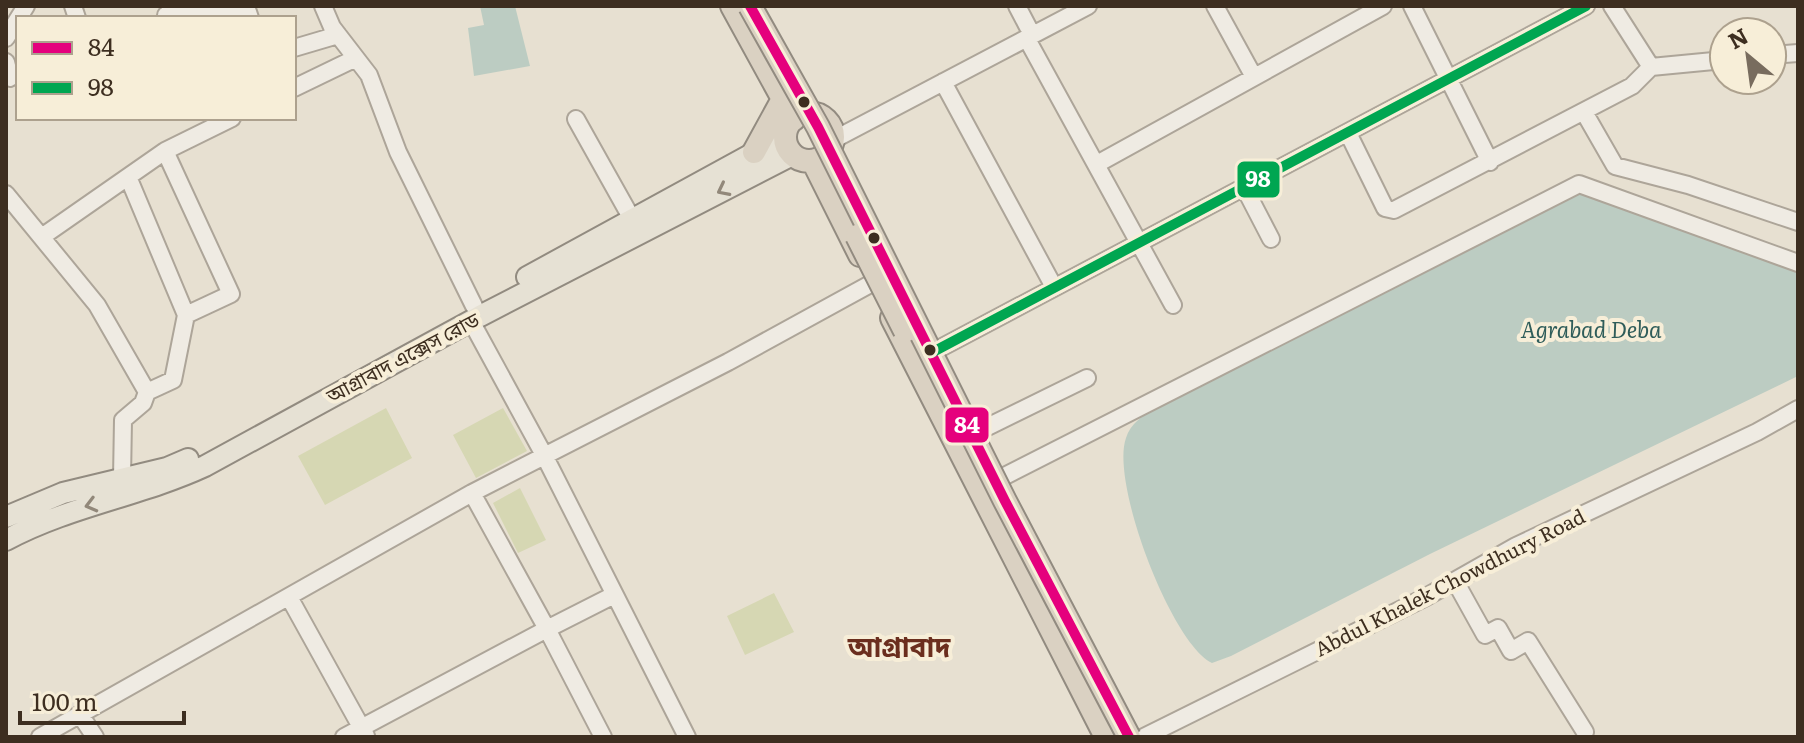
<svg xmlns="http://www.w3.org/2000/svg" width="1804" height="743" font-family="Literata,'Noto Sans Bengali',serif">
<rect width="100%" height="100%" fill="#e7e0d1"/>
<path fill="#d6d7b3" d="M386 408 412 458 325 505 298 456Z
M503 408 527 451 476 478 453 435Z
M520 488 546 540 518 553 493 503Z
M774 593 794 632 745 655 727 616Z"/>
<path fill="#bcccc2" d="M480 6H515L530 66 474 76 468 28 484 25Z
M1583 190 1798 266V376L1430 554 1231 656 1212 663C1171 643 1110 482 1126 438 1130 424 1144 415 1155 406Z"/>
<g fill="none" stroke-linecap="round" stroke-linejoin="round">
<defs>
<path id="minor" d="M73 6 77 18
M323 6 332 27 369 75 398 152 474 306
M1017 6 1028 27
M1215 6 1254 77
M1412 6 1490 162
M1612 6 1651 67 1724 60
M166 15 248 12 250 18
M6 38 26 6
M1027 39 1173 305
M294 48 338 35
M1772 55 1798 53
M6 62 10 78
M943 82 1054 287
M294 88 356 58
M1584 112 1615 166 1688 185 1798 222
M576 119 632 219
M1348 133 1385 208 1394 210 1632 86 1651 67
M833 140 1088 6
M1097 164 1383 6
M129 179 186 315 173 380 147 392
M1244 187 1271 239
M6 194 97 305 147 392 143 403 123 420 122 478
M43 236 165 151
M186 315 231 294 165 151 232 118
M471 321 544 455 687 737
M931 353 1586 6
M973 434 1087 378
M997 480 1579 184 1798 263
M1455 581 1485 635 1498 628 1511 651 1528 641 1585 732
M289 597 366 736
M81 716 95 737
M40 737 472 493 728 362 874 282
M344 737 547 629 472 493
M603 737 547 629 614 595
M1144 737 1426 597 1516 546 1757 432 1798 409"/>
<path id="major" d="M527 277 785 136
M6 517 63 493 167 468 188 459
M6 540C69 506 140 496 205 466L480 316 792 155"/>
<path id="highway" d="M732 6 794 119
M785 137a24 24 0 1 1 48 0a24 24 0 1 1-48 0Z
M754 152 783 99
M813 161 860 255
M892 318 1106 737"/>
</defs>
<use href="#minor" stroke="#ada599" stroke-width="20"/>
<use href="#major" stroke="#928b80" stroke-width="24"/>
<use href="#highway" stroke="#928b80" stroke-width="26"/>
<use href="#minor" stroke="#efebe3" stroke-width="16"/>
<use href="#major" stroke="#e6e1d4" stroke-width="20"/>
<use href="#highway" stroke="#dad1c2" stroke-width="22"/>
<defs>
<path id="highway-bridge" d="M750 6 818 127 1005 501 1129 737
M857 236 905 331"/>
</defs>
<use href="#highway-bridge" stroke="#928b80" stroke-width="26" stroke-linecap="butt"/>
<use href="#highway-bridge" stroke="#dad1c2" stroke-width="22"/>
<defs>
<path id="bus-1" d="M750 6 818 127 1005 501 1129 737"/>
<path id="bus-2" d="M931 353 1586 6"/>
</defs>
<use href="#bus-1" stroke="#f7eed8" stroke-width="16"/>
<use href="#bus-2" stroke="#f7eed8" stroke-width="16"/>
<use href="#bus-1" stroke="#e5007d" stroke-width="10"/>
<use href="#bus-2" stroke="#00a651" stroke-width="10"/>
</g>
<defs><path id="oneway-chevron" d="M-2-3.5L2.5 0L-2 3.5" fill="none" stroke-width="1.6" stroke-linecap="round" stroke-linejoin="round" transform="scale(2)"/></defs>
<g stroke="#92887a">
<use href="#oneway-chevron" transform="translate(723 190) rotate(153)"/>
<use href="#oneway-chevron" transform="translate(91 505) rotate(165)"/>
</g>
<g fill="#3d2e20" stroke="#f7eed8" stroke-width="3">
<circle cx="804" cy="102" r="7"/>
<circle cx="874" cy="238" r="7"/>
<circle cx="930" cy="350" r="7"/>
</g>
<g text-anchor="middle" stroke-width="8" stroke-linejoin="round" paint-order="stroke">
<g font-size="20" fill="#3d2e20" stroke="#f7eed8">
<text transform="translate(403 358) rotate(-28)" y="7">আগ্রাবাদ এক্সেস রোড</text>
<text transform="translate(1450 583) rotate(-27)" y="7">Abdul Khalek Chowdhury Road</text>
</g>
<g font-size="22" font-style="italic" fill="#2f5d5a" stroke="#f7eed8">
<text x="1591" y="338">Agrabad Deba</text>
</g>
<g font-size="28" font-weight="bold" fill="#6b2e1e" stroke="#f7eed8">
<text x="899" y="657">আগ্রাবাদ</text>
</g>
</g>
<g stroke="#f7eed8" stroke-width="3">
<rect x="1236" y="160" width="45" height="39" rx="8" fill="#00a651"/>
<rect x="944" y="406" width="46" height="38" rx="8" fill="#e5007d"/>
</g>
<g font-size="22" text-anchor="middle" font-weight="bold" fill="#fff">
<text x="1258" y="187">98</text>
<text x="967" y="433">84</text>
</g>
<rect width="1804" height="743" fill="none" stroke="#3d2e20" stroke-width="16"/>
<rect x="16" y="16" width="280" height="104" fill="#f7eed8" stroke="#ada18e" stroke-width="2"/>
<rect x="32" y="42" width="40" height="12" fill="#e5007d" stroke="#ada18e" stroke-width="2"/>
<text x="88" y="56" font-size="24" fill="#3d2e20">84</text>
<rect x="32" y="82" width="40" height="12" fill="#00a651" stroke="#ada18e" stroke-width="2"/>
<text x="88" y="96" font-size="24" fill="#3d2e20">98</text>
<g transform="translate(1748 56) rotate(331)"><circle r="38" fill="#f7eed8" stroke="#ada18e" stroke-width="2"/>
<path d="M0-6L14 30L0 20L-14 30Z" fill="#786c5e"/>
<text y="-12" font-size="22" font-weight="bold" text-anchor="middle" fill="#3d2e20">N</text>
</g>
<path d="M20 711v12h164v-12" fill="none" stroke="#3d2e20" stroke-width="4"/>
<text x="32" y="711" font-size="24" fill="#3d2e20" stroke="#f7eed8" stroke-width="6" paint-order="stroke">100 m</text>
</svg>
